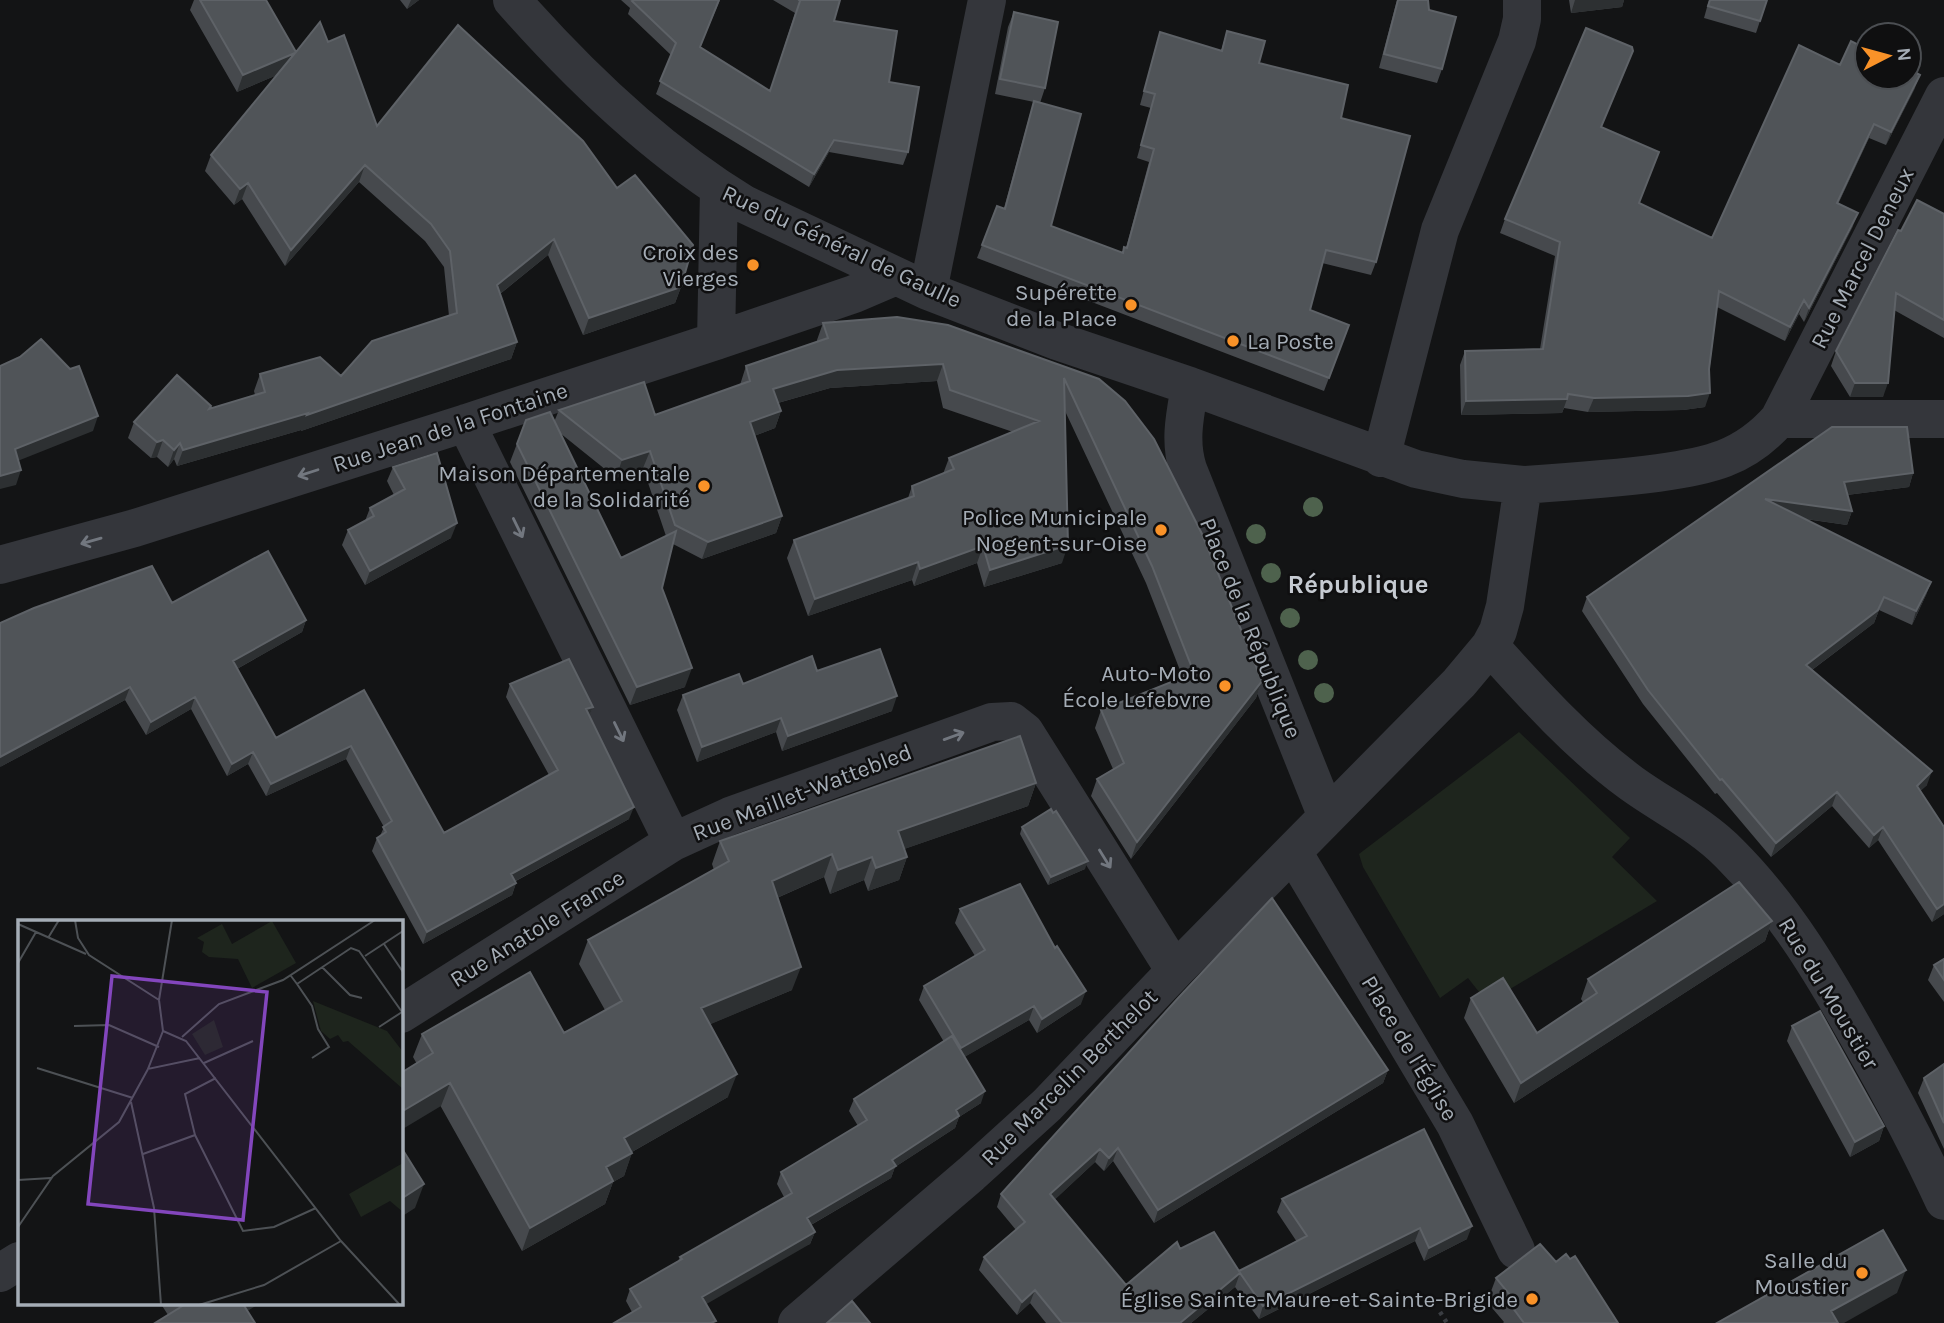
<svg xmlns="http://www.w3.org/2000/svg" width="1944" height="1323" font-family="Karla,sans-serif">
<rect width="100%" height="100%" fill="#131415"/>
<path fill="#1e251d" d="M1519 732 1630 838 1612 857 1657 901 1495 998 1483 997 1468 978 1440 998 1363 867 1359 854Z"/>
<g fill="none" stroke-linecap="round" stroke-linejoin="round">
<path stroke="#3a3d42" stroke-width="4.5" stroke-dasharray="3.5 5" stroke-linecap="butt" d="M1440 1312 1447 1323"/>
<path stroke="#34363b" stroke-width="38" d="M512 0C579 76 657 151 744 204L928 291 1057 341 1190 386
M928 291 987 0
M716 341 719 189
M1779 419H1944
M466 423 673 842 730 816 992 722 1011 721 1025 732 1175 971
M1381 458 1440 230 1517 41 1522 19V0
M0 565 135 528 466 423 716 341 854 294 896 276
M1490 646C1533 694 1579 745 1631 783 1664 807 1701 824 1730 854 1786 910 1825 977 1863 1045 1892 1096 1919 1147 1944 1201
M1327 817 1188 469C1179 441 1185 415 1190 386L1416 469 1463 479 1523 485
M1293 852 1455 1124 1516 1250
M401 1014 673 842
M0 1273 19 1261
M797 1323 971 1174 1047 1105 1175 971 1459 683 1490 646 1498 631 1505 606 1523 485C1568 482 1613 479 1658 473 1708 466 1744 459 1779 419L1944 96"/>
</g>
<g fill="#4e624d">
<circle cx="1313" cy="507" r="10"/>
<circle cx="1256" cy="534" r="10"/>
<circle cx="1271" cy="573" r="10"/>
<circle cx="1290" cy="618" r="10"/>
<circle cx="1308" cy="660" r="10"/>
<circle cx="1324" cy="693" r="10"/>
</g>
<path fill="#46494d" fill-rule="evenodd" d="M194 0H266L296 52 328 42 377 126 681 287 675 303 583 335 548 255 500 294 517 342 511 359 301 431V430L177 466 174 459 168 467 157 457 151 458 128 438 134 422 211 406V408L255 395 254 391 260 374 341 376 449 316 444 267 425 241 359 182 285 266 242 199 234 205 205 171 211 155 277 75 237 92 190 10Z
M400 0H419L407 9Z
M621 0H720L700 47 770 91 795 13 773 0H840L834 21 889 82 908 152 903 165 829 152 809 187 656 94 671 55 628 14 630 8Z
M1397 0H1428L1429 10 1442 69 1437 83 1379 68Z
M1569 0H1624L1622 7 1571 13Z
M1709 0H1767L1756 33 1704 18Z
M1014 12 1045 88 1040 103 1051 226 1122 253 1126 248 1149 162 1137 158 1151 108 1140 105 1156 45 1160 32 1221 51 1227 31 1259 63 1341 118 1376 262 1371 275 1322 263 1310 310 1349 325 1324 391 977 258 997 206 1004 208 1030 114 1034 102 995 94 1008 27Z
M1628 64 1601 128 1639 203 1712 238 1840 65 1915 88 1886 145 1869 138 1838 204 1853 226 1804 322 1799 314 1785 341 1717 307 1705 407 1683 410 1588 412 1564 408 1562 413 1461 415 1460 365 1465 351 1540 349 1555 256 1500 233 1505 219Z
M1944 214V338L1894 310 1883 397H1850L1831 366 1836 351 1901 231Z
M823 323 1099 379 1262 681 1256 698 1131 859 1091 796 1097 779 1113 769 1095 728 1101 710 1183 678 1146 583 1065 411 1062 563 984 587 977 563 914 586 912 580 808 616 787 558 794 540 908 498 912 486 943 474 949 458 1013 432 943 408 937 381 830 388 778 403 781 411 775 428 754 436 782 516 776 533 702 559 673 544 662 588 685 687 630 705 510 462 526 420 554 422 559 410 655 415 740 385 746 366 817 342V340ZM560 433 616 478 643 468 666 536 621 558Z
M1907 427 1913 473 1909 487 1847 495 1852 511 1847 525 1805 519 1931 582 1926 595 1912 625 1879 610 1874 623 1812 670 1927 785 1920 791 1944 914 1932 922 1878 840 1869 848 1832 806 1771 857 1717 793 1715 794 1643 704 1582 611 1587 597Z
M393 467 451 538 365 585 342 545 348 530 365 521 370 508 394 495 387 481Z
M172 603 306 620 302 632 237 669 276 738 364 690 444 833 549 775 506 697 510 684 593 707 589 716 629 819 516 881V883L512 895 423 944 372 851 377 838 380 836 384 827 346 759 266 796 248 764 227 776 191 709 146 735 125 700 0 767Z
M817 671 892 711 782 751 776 732 697 762 677 710 683 695Z
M1036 783 1028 806 904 849 907 857 899 880 868 891 864 880 830 894 824 877 777 898 792 990 710 1024 728 1097 632 1152 624 1176 613 1182 605 1204 522 1251 413 1057 422 1034 564 1033 605 1010 579 964 588 940 714 870 712 864 720 841Z
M1022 827 1085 869 1048 885 1020 834Z
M960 909 1081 1004 1037 1033 1029 1020 964 1057 981 1103 959 1117 955 1128 895 1167 891 1178 811 1225 815 1232 810 1244 632 1312 626 1301 630 1289 678 1261 680 1257 784 1197 777 1184 781 1172 858 1126 849 1111 854 1099 944 1042 919 1000 924 986 975 956 955 923Z
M1772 921 1765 941 1514 1103 1464 1018 1471 998 1537 1033 1583 1002 1581 999 1588 979Z
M1944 959V1002L1928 980 1934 965Z
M1179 997 1388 1070 1383 1083 1154 1223 1113 1161 1104 1171 1095 1162 1055 1199 1126 1285 1180 1249 1239 1271 1297 1242 1277 1212 1282 1199 1424 1129 1467 1239 1424 1261 1415 1241 1259 1319 1235 1287 1191 1323H1046L1030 1303 1017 1315 979 1270 984 1257 1016 1230 997 1207 1001 1194Z
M1792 1026 1884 1126 1879 1141 1850 1157 1787 1041Z
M1944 1064V1149L1918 1093 1924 1078Z
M1556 1262 1618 1323H1503L1504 1322 1487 1302 1496 1278Z
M161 1304H259L168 1315Z"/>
<path fill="#2d3032" d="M411 0H419L407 9Z
M1575 0H1624L1622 7 1571 13Z
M295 53 289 70 237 92 243 75Z
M1920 75 1915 88 1886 145 1891 132Z
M1874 124 1869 138 1832 217 1837 203Z
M834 140 829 152 809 187 814 174Z
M365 165 359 182 285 266 291 250Z
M248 183 242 199 234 205 240 189Z
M1858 213 1853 226 1804 322 1809 308Z
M554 239 548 255 491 301 497 285Z
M681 287 675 303 583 335 589 318Z
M1804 300 1799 314 1785 341 1790 327Z
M517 342 511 359 301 431V430L177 466 183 450Z
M943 364 937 381 830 388 767 406 773 389 837 370Z
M1855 383H1888L1883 397H1850Z
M1710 393 1705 407 1683 410 1588 412 1594 398Z
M1567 399 1562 413 1461 415 1466 401Z
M781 411 775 428 743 440 750 422Z
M98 416 93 431 10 464 15 449Z
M163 440 157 457 151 458 157 442Z
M180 443 174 459 168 467 174 450Z
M650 451 643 468 616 478 622 460Z
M21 470 16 485 0 489V476Z
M1913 473 1909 487 1839 496 1844 482Z
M1765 499 1852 511 1847 525 1760 512Z
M782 516 776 533 702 559 708 542Z
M457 523 451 538 365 585 370 571Z
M1068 545 1062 563 984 587 990 570Z
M983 546 977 563 914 586 920 569Z
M918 562 912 580 808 616 815 599Z
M1931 582 1926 595 1912 625 1916 611Z
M1884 597 1874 623 1801 678 1806 665Z
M306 620 302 632 228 674 233 661Z
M692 668 685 687 630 705 637 687Z
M1262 681 1256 698 1131 859 1137 842Z
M130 687 125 700 0 767V757Z
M897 696 892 711 782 751 788 736Z
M195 697 191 709 146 735 151 722Z
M593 707 588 719 586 709Z
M781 718 776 732 697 762 702 747Z
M351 746 346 759 266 796 271 784Z
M253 752 248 764 227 776 232 764Z
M1932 771 1927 785 1912 799 1917 786Z
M1036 783 1028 806 890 854 898 831Z
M1837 792 1832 806 1771 857 1776 843Z
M634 807 629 819 506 886 511 874Z
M1883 827 1878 840 1869 848 1874 835Z
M832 854 824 877 763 904 772 881Z
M872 857 864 880 830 894 838 870Z
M907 857 899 880 868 891 876 868Z
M1088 861 1085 869 1048 885 1051 877Z
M516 883 512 895 423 944 427 932Z
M1944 904V914L1932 922 1937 909Z
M1772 921 1765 941 1514 1103 1521 1083Z
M801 967 792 990 692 1032 701 1008Z
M1086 991 1081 1004 1037 1033 1042 1019Z
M1034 1006 1029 1020 956 1062 961 1048Z
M1388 1070 1383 1083 1154 1223 1158 1210Z
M737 1074 728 1097 616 1161 624 1138Z
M450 1083 441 1106 401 1130V1112Z
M985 1091 981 1103 959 1117 955 1128 895 1167 891 1178 802 1230 807 1218 956 1110Z
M1884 1126 1879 1141 1850 1157 1855 1142Z
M1118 1148 1113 1161 1104 1171 1109 1158Z
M1100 1149 1095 1162 1046 1208 1050 1194Z
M632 1153 624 1176 613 1182 605 1204 522 1251 530 1228 606 1167Z
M424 1184 415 1208 401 1217V1199Z
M1472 1226 1467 1239 1424 1261 1429 1248Z
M1420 1228 1415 1241 1259 1319 1263 1306Z
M815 1232 810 1244 698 1309 702 1297Z
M1906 1270 1897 1293 1844 1323H1827L1831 1311Z
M1240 1273 1235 1287 1191 1323H1180Z
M1035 1290 1030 1303 1017 1315 1022 1302Z
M237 1304H259L231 1321Z"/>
<path fill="#505458" stroke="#5e6267" stroke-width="2" d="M200 0H266L296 52 320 22 328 42 344 35 377 126 458 25 583 141 617 188 635 175 693 245 681 287 589 318 554 239 497 285 517 342 307 415 308 413 183 450 180 443 174 450 163 440 157 442 134 422 177 375 211 406 209 409 265 392 260 374 320 357 341 376 372 341 457 313 450 251 431 224 365 165 291 250 248 183 240 189 211 155 295 53 243 75Z
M634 0H719L700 47 770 91 800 1 799 0H840L834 21 897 31 889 82 919 87 908 152 834 140 814 174 660 81 676 43 632 1Z
M1398 0H1428L1429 10 1456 17 1442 69 1384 54Z
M1710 0H1767L1760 21 1708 6Z
M1014 12 1058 22 1045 88 1000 79Z
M1586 28 1632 47 1633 51 1601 127 1659 152 1639 203 1712 238 1799 45 1840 65 1851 41 1867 49V77H1909V69L1920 75 1891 132 1874 124 1837 203 1858 213 1809 308 1804 300 1790 327 1719 291 1709 369 1710 393 1688 396 1594 398 1568 394 1567 399 1466 401 1465 351 1543 349 1560 242 1505 219Z
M1227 31 1265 41 1259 63 1348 85 1341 118 1410 136 1376 262 1326 250 1310 310 1349 325 1329 378 982 245 997 206 1005 209 1034 101 1081 114 1051 226 1123 253 1124 247 1127 248 1154 149 1141 145 1155 94 1144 91 1160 32 1222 51Z
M1917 200 1944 214V320L1896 293 1888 383H1855L1836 351 1898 230 1901 231Z
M897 317 948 325 1099 379 1125 401 1154 439 1202 534 1262 681 1137 842 1097 779 1124 763 1101 710 1194 673 1152 566 1064 378 1068 545 990 570 983 546 920 569 918 562 815 599 794 540 914 496 912 486 954 469 949 458 1039 421 950 390 943 364 837 370 773 389 781 411 750 422 782 516 708 542 675 525 650 451 622 460 559 410 644 382 655 415 750 381 746 366 828 338 823 323Z
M41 339 70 369 79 366 98 416 15 449 21 470 0 476V366L20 357Z
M550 412 621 558 676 531 662 588 692 668 637 687 517 444 526 420Z
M1832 427H1907L1913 473 1844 482 1852 511 1765 499 1931 582 1916 611 1884 597 1878 610 1806 665 1932 771 1917 786 1944 827V904L1937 909 1883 827 1874 835 1837 792 1776 843 1722 779 1720 780 1648 690 1587 597Z
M437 453 457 523 370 571 348 530 374 516 370 508 405 489 393 467Z
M268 551 306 620 233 661 276 738 364 690 444 833 558 770 510 684 569 659 593 707 586 709 634 807 511 874 516 883 427 932 377 838 386 832 383 827 392 821 351 746 271 784 253 752 232 764 195 697 151 722 130 687 0 757V623L34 608 152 566 172 603Z
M880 649 897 696 788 736 781 718 702 747 683 695 739 674 743 684 812 656 817 671Z
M1020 736 1036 783 898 831 907 857 876 868 872 857 838 870 832 854 772 881 801 967 701 1008 737 1074 624 1138 632 1153 606 1167 613 1181 530 1228 450 1083 401 1112V1073L433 1053 422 1034 530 972 564 1033 622 1001 588 940 729 861 720 841Z
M1051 809 1053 813 1056 811 1088 861 1051 877 1022 827Z
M1739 882 1772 921 1521 1083 1471 998 1503 978 1537 1033 1597 993 1588 979Z
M1020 884 1055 948 1057 946 1086 991 1042 1019 1034 1006 961 1048 924 986 985 950 960 909Z
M1272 898 1388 1070 1158 1210 1118 1148 1109 1158 1100 1149 1050 1194 1126 1285 1177 1242 1180 1249 1214 1232 1239 1271 1307 1236 1282 1199 1424 1129 1472 1226 1429 1248 1420 1228 1263 1306 1240 1273 1180 1323H1062L1035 1290 1022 1302 984 1257 1025 1222 1001 1194 1179 997Z
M1944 959V980L1934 965Z
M1820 1011 1884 1126 1855 1142 1792 1026Z
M952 1036 985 1091 956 1110 959 1116 892 1160 896 1166 807 1218 815 1232 702 1297 716 1321 711 1323H614L641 1307 630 1289 682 1259 680 1257 792 1193 781 1172 867 1120 854 1099Z
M1944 1064V1123L1924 1078Z
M401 1147 424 1184 401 1199Z
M1883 1230 1906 1270 1831 1311 1838 1323H1717Z
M1540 1244 1556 1262 1566 1254 1570 1259 1575 1256 1618 1323H1524L1510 1304 1514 1300 1496 1278Z
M852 1301 870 1323H827Z
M184 1304H243L255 1323H155L184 1305Z"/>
<defs><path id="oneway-shaft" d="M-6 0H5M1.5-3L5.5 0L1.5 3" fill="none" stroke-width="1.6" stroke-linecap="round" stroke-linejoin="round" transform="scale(1.75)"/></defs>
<g stroke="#72777f">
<use href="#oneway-shaft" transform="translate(308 473) rotate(162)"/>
<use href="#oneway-shaft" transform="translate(518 528) rotate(64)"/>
<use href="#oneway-shaft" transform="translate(91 541) rotate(164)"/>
<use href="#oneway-shaft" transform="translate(619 732) rotate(64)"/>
<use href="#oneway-shaft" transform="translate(954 736) rotate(-20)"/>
<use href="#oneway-shaft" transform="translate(1105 859) rotate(58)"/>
</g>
<g fill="#f99228" stroke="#0f0f10" stroke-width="2.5">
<circle cx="753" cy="265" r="7"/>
<circle cx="1131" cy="305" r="7"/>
<circle cx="1233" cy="341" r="7"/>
<circle cx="704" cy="486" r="7"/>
<circle cx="1161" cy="530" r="7"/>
<circle cx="1225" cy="686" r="7"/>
<circle cx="1862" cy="1273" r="7"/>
<circle cx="1532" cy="1299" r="7"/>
</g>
<g text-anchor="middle" stroke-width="5" stroke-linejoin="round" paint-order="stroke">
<g font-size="23" fill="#a5adb6" stroke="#0f0f10">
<text transform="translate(842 246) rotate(25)" y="8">Rue du Général de Gaulle</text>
<text transform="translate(1862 258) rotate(-63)" y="8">Rue Marcel Deneux</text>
<text transform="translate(450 427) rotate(-18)" y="8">Rue Jean de la Fontaine</text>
<text transform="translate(1251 628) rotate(68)" y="8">Place de la République</text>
<text transform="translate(802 792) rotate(-21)" y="8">Rue Maillet-Wattebled</text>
<text transform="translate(537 928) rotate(-32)" y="8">Rue Anatole France</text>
<text transform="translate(1829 993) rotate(59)" y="8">Rue du Moustier</text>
<text transform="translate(1410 1048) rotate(59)" y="8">Place de l'Église</text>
<text transform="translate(1069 1077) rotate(-45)" y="8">Rue Marcelin Berthelot</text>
</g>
<g font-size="23" fill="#a5adb6" stroke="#0f0f10" text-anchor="end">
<text x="739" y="260">Croix des<tspan x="739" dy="26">Vierges</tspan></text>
<text x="1117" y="300">Supérette<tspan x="1117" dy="26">de la Place</tspan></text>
<text x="1247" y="349" text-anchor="start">La Poste</text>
<text x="690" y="481">Maison Départementale<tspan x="690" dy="26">de la Solidarité</tspan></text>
<text x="1147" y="525">Police Municipale<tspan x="1147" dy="26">Nogent-sur-Oise</tspan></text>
<text x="1211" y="681">Auto-Moto<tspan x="1211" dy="26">École Lefebvre</tspan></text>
<text x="1848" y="1268">Salle du<tspan x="1848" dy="26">Moustier</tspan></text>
<text x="1518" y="1307">Église Sainte-Maure-et-Sainte-Brigide</text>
</g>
<g font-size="26" font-weight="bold" fill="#c6cbd2" stroke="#0f0f10">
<text x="1358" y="593">République</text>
</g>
</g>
<g transform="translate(18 920)">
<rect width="385" height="385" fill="#131415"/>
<path d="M254 1 278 43 234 68 220 39 191 37 184 32 186 22 179 18 204 4 214 24ZM295 81 369 111 385 132V169L330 121 325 122 320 115 312 119 303 111ZM196 100 205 127 187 135 174 114ZM385 243V292L372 281 343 297 331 274Z" fill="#1e251d"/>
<path fill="none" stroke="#4d5155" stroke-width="2" d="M57 0 60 18 71 35 141 80M0 4 68 34M30 18 41 0M366 24 385 52M347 36 385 11M0 43 18 12M304 47 332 75 344 78M273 56 279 64 333 28 341 31 384 92 361 107M279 64 294 86 300 109 311 127 294 138M141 80 145 111 168 121 323 321 382 385M141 80 154 0M56 106 91 105 141 127M145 111 130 149 182 138M164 117 201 84 265 60 357 0M186 143 235 121M19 148 115 178M113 182 136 288 143 385M177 215 225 311 256 307 298 288M125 234 177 215 167 174 198 158M0 260 33 258M0 307 35 256 101 202 130 149M181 385 246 365 323 321"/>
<path fill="#8346bd" fill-opacity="0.15" stroke="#8346bd" stroke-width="3.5" d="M94 56 249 72 225 300 70 284Z"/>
<rect width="385" height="385" fill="none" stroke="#a5adb6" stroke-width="3.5"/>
</g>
<g transform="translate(1888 56) rotate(84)"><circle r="33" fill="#0f0f10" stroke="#4b4e52" stroke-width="2"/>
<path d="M0-5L12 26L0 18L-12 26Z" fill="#f99228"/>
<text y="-10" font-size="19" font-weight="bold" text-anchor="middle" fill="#a5adb6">N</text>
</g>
</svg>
